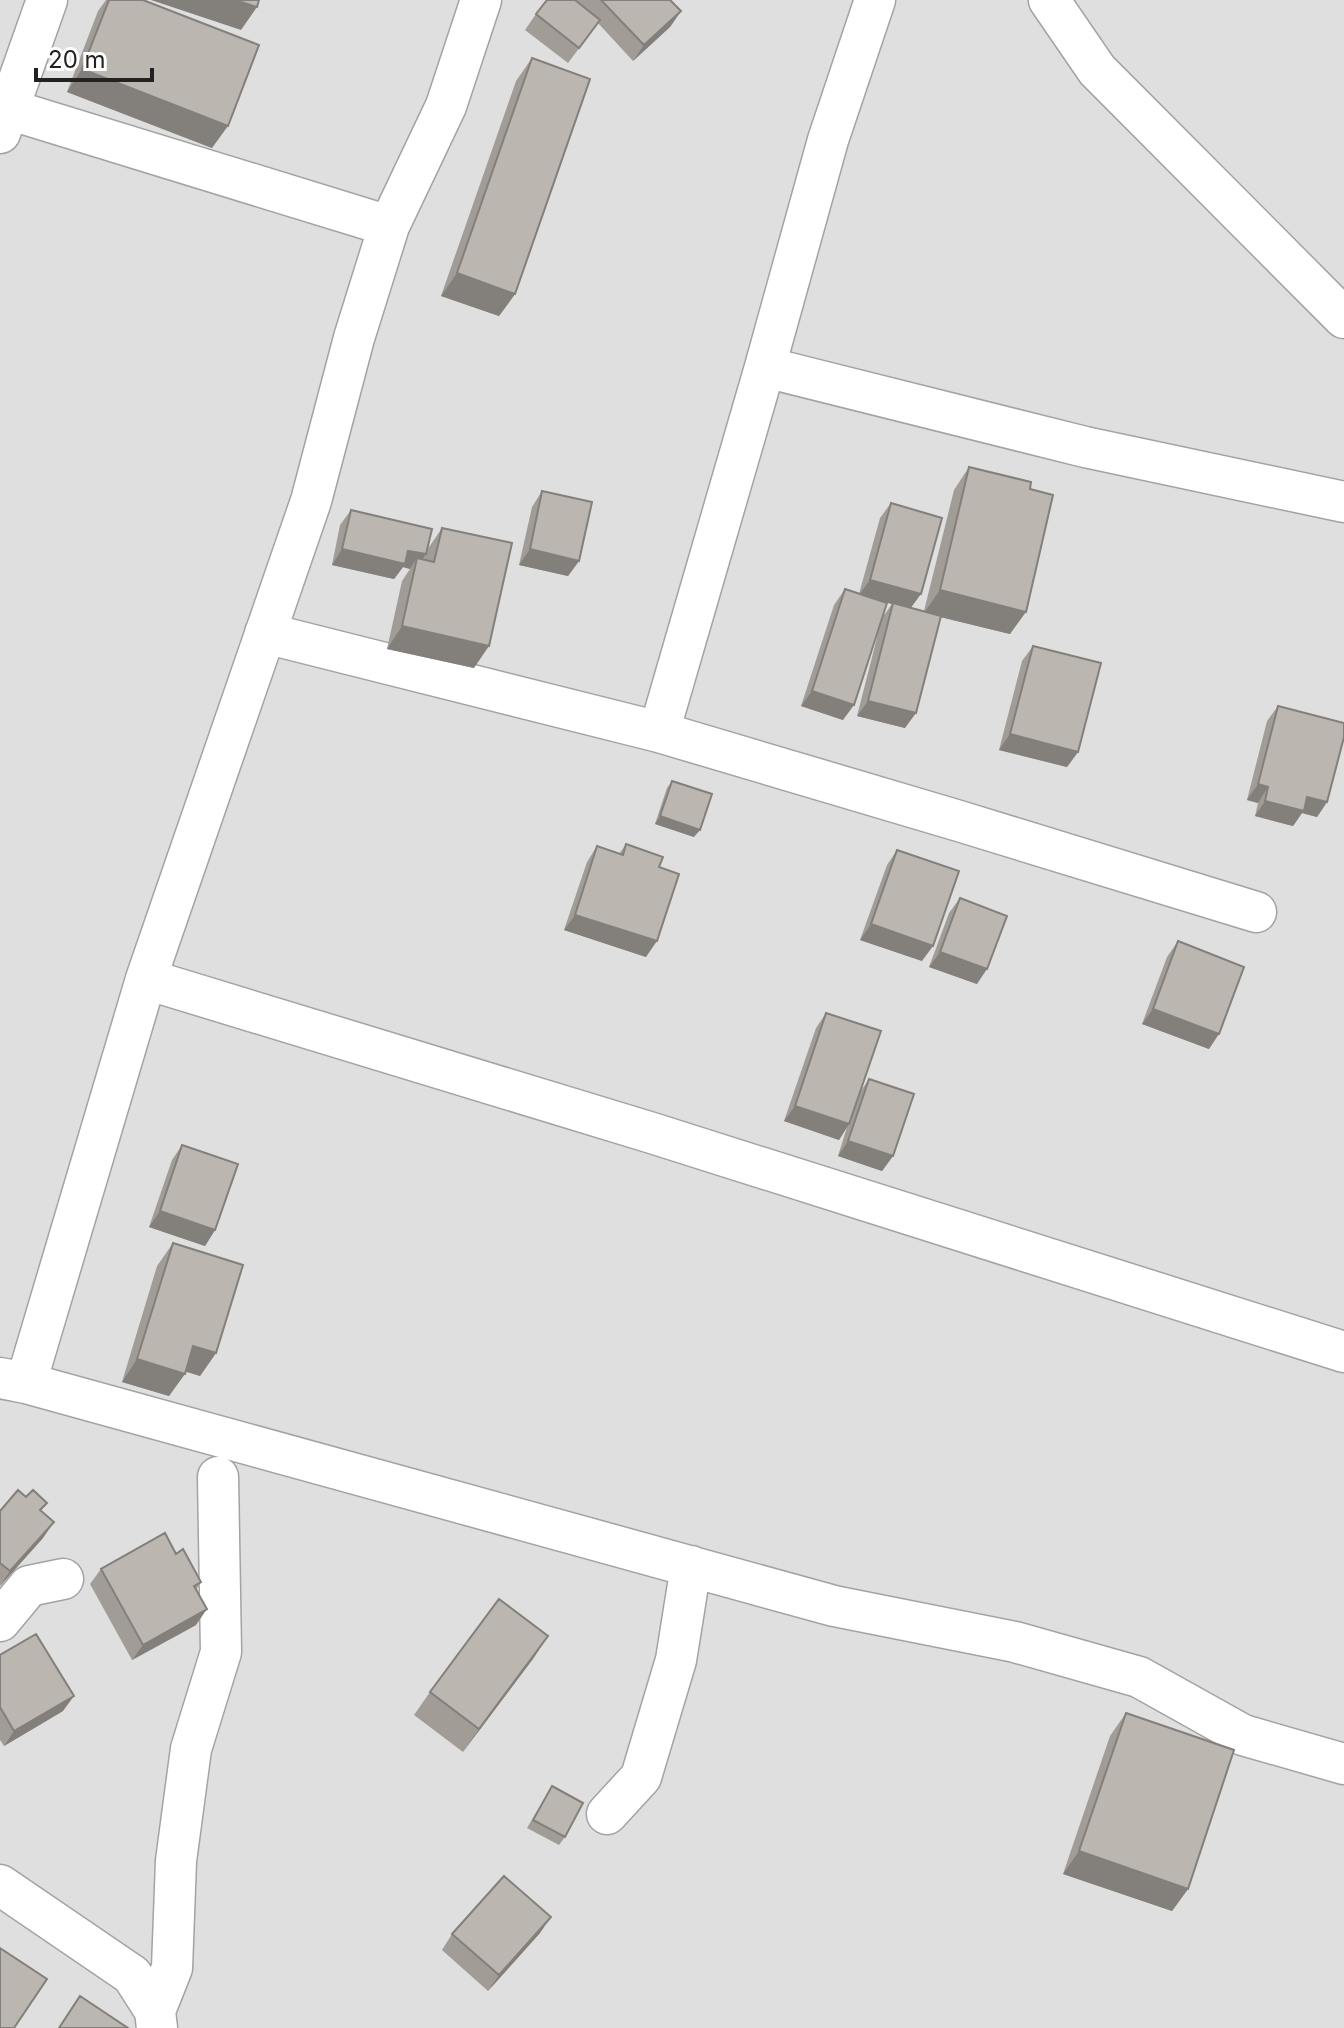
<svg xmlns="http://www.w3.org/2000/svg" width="1344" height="2028" font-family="Inter,sans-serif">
<rect width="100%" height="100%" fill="#f1f0ea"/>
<path fill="#e0dfdf" d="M0 0H1344V2028H0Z"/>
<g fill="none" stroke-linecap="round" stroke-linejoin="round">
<defs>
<path id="street" d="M1049 0 1097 70 1344 318
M8 109 389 226
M0 133 47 0
M765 367 1085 447 1344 502
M265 633 659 732 959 821 1256 912
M659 732 765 367 828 140 875 0
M146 979 652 1133 1344 1352
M0 1378 26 1383 834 1606 1015 1642 1139 1677 1243 1735 1344 1764
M26 1383 146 979 311 501 354 338 389 226 446 106 481 0
M0 1621 29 1586 63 1579
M607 1814 641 1777 676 1660 691 1566
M0 1885 132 1975 155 2011 157 2028
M155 2011 172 1968 176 1861 191 1749 221 1652 218 1477"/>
</defs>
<use href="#street" stroke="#a3a3a3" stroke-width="43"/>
<use href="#street" stroke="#fff" stroke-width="40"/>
</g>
<path fill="#a19d96" d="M106 0H143L212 148 67 92 98 11Z
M576 0H670L681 11 670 27 633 61 598 23 568 63 525 30 536 14 578 3Z
M532 58 515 294 499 316 441 296 516 81Z
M969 467 1030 489 1010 634 940 617 905 728 857 716 882 618 892 604 884 602 843 720 801 706 834 605 845 589 859 594 880 518 891 503 911 608 924 611 954 490Z
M542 491 579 561 568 576 519 565 532 507Z
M351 510 427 550 442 528 474 668 387 649 402 581 410 569 403 567 394 579 332 565 340 525Z
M1033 646 1078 752 1067 767 999 750 1022 661Z
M1278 706 1327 802 1317 817 1302 813 1293 826 1255 816 1258 803 1247 800 1267 721Z
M672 781 694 837 655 824 667 788Z
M626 844 659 867 646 957 564 930 587 862 597 846 619 854Z
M897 850 922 961 860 940 887 865Z
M960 898 977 984 929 967 949 913Z
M1178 941 1209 1049 1142 1024 1167 957Z
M826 1013 860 1092 869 1079 893 1156 882 1171 838 1156 847 1127 839 1140 784 1121 816 1028Z
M182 1145 215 1230 205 1246 149 1227 172 1160Z
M173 1243 216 1353 200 1376 186 1371 169 1396 122 1382 157 1266Z
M0 1511 41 1512 43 1538 0 1586Z
M176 1554 201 1582 196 1590V1625L132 1660 90 1584 101 1569Z
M548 1636 463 1752 414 1715 430 1692Z
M0 1655 63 1711 4 1746 0 1740Z
M1126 1713 1188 1889 1172 1911 1063 1874 1110 1736Z
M552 1786 565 1837 559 1845 527 1828Z
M540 1933 488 1991 442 1950 452 1934Z"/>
<path fill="#837f7a" d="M151 0H235L257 7 241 30Z
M681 11 670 27 633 61 644 45Z
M82 69 228 126 212 148 67 92Z
M457 273 515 294 499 316 441 296Z
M342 549 408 551 426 554 415 570 417 558 410 569 403 567 394 579 332 565Z
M530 549 579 561 568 576 519 565Z
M870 580 921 594 910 609 859 595Z
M940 590 1026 612 1010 634 924 613Z
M402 626 489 646 474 668 387 649Z
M812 691 854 705 843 720 801 706Z
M868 701 916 713 905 728 857 716Z
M1010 734 1078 752 1067 767 999 750Z
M1258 784 1268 787 1258 803 1247 800Z
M1307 797 1327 802 1317 817 1302 813 1293 826 1255 816 1265 801Z
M660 816 700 830 694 837 655 824Z
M575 915 657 941 646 957 564 930Z
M871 924 933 946 922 961 860 940Z
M940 952 987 969 977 984 929 967Z
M1153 1009 1219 1034 1209 1049 1142 1024Z
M795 1106 849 1124 839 1140 784 1121Z
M848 1141 893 1156 882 1171 838 1156Z
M160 1211 215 1230 205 1246 149 1227Z
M193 1346 216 1353 200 1376 177 1369Z
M137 1359 185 1374 169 1396 122 1382Z
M54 1522 43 1538 0 1586 10 1571Z
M207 1609 196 1625 132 1660 143 1645Z
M548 1636 533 1659 463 1752 479 1729Z
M74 1696 63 1711 4 1746 14 1731Z
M1079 1851 1188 1889 1172 1911 1063 1874Z
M551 1917 540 1933 488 1991 499 1975Z"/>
<path fill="#bbb6af" stroke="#837f7a" stroke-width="2" d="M109 0H143L259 45 228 126 82 69Z
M235 0H259L257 7Z
M547 0H575L600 20 579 48 536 14Z
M601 0H670L681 11 644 45Z
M532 58 590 79 515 294 457 273Z
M969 467 1031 482 1030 489 1053 495 1026 612 940 590Z
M542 491 592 502 579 561 530 549Z
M891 503 942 518 921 594 870 580Z
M351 510 432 529 426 554 408 551 405 564 342 549Z
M442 528 512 543 489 646 402 626 417 558 434 562Z
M845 589 887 603 854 705 812 691Z
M893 603 941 616 916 713 868 701Z
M1033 646 1101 663 1078 752 1010 734Z
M1278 706 1344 723V737L1327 802 1307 797 1304 811 1265 801 1268 787 1258 784Z
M672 781 712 794 700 830 660 816Z
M626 844 663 857 659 867 679 874 657 941 575 915 597 846 623 855Z
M897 850 959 871 933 946 871 924Z
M960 898 1007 916 987 969 940 952Z
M1178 941 1244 967 1219 1034 1153 1009Z
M826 1013 881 1031 849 1124 795 1106Z
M869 1079 914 1094 893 1156 848 1141Z
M182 1145 238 1164 215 1230 160 1211Z
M173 1243 243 1265 216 1353 193 1346 185 1374 137 1359Z
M18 1490 26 1497 33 1490 47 1503 40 1510 54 1522 10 1571 0 1563V1511Z
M165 1533 176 1554 183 1549 201 1582 194 1586 207 1609 143 1645 101 1569Z
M499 1599 548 1636 479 1729 430 1692Z
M36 1634 74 1696 14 1731 0 1707V1655Z
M1126 1713 1234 1750 1188 1889 1079 1851Z
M552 1786 583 1803 565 1837 533 1820Z
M504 1876 551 1917 499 1975 452 1934Z
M0 1948 47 1979 14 2028H0Z
M80 1996 128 2028H59Z"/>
<path d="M36 68v12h116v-12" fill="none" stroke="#222222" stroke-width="4"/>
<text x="48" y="68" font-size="24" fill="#222222" stroke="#ffffff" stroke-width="6" paint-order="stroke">20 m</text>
</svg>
